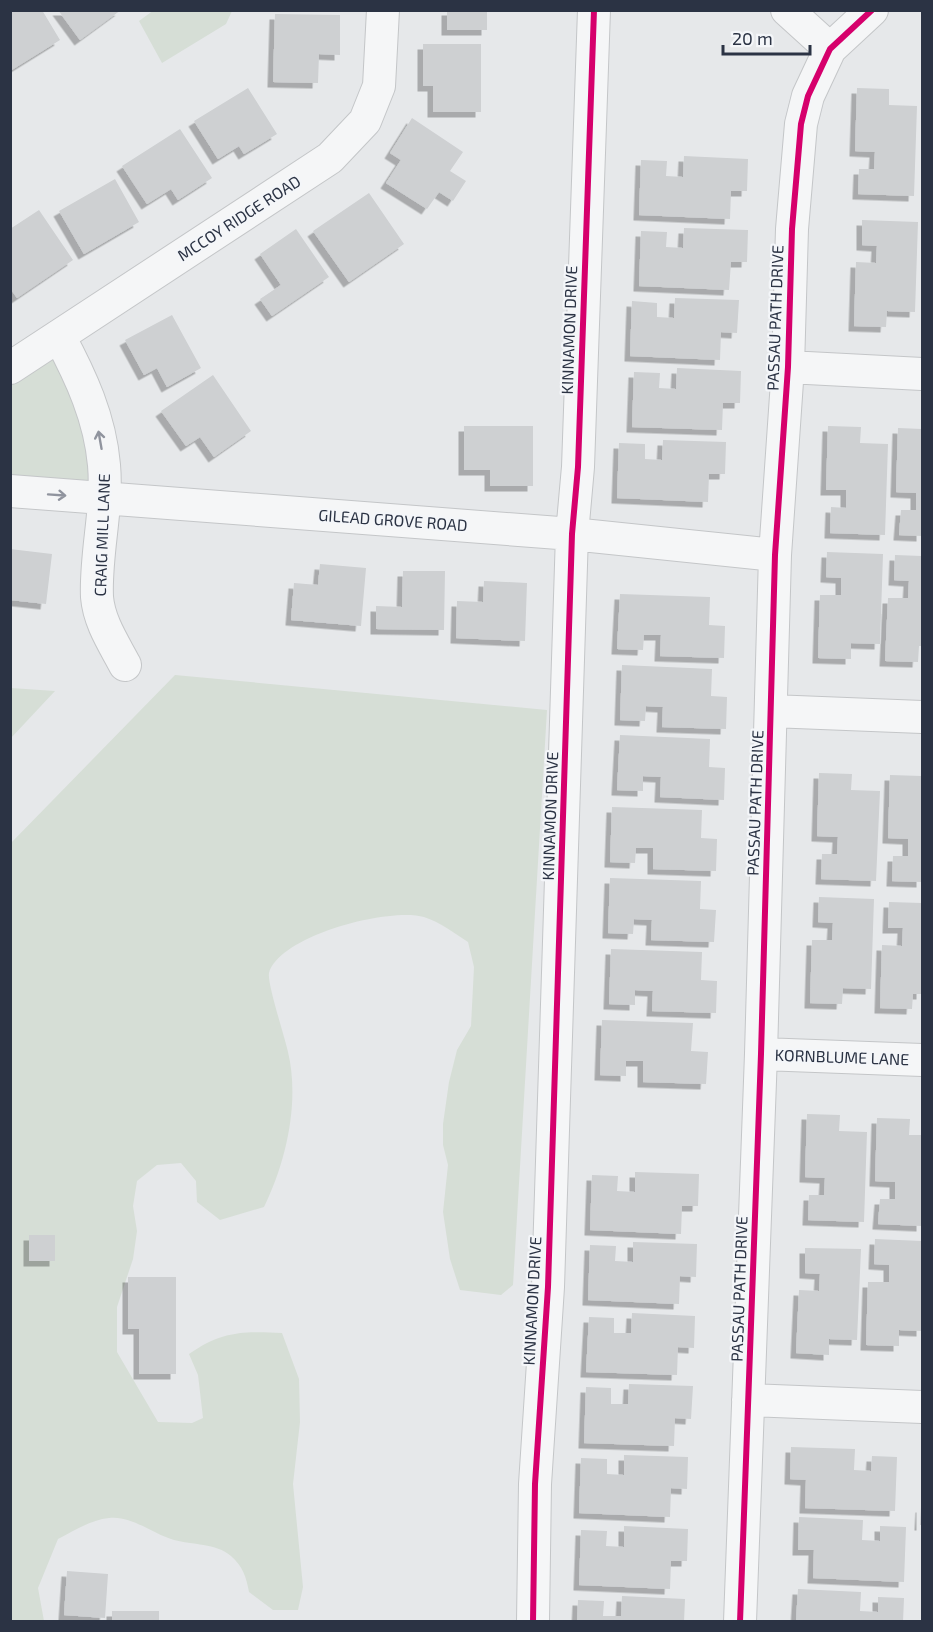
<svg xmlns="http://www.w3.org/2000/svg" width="933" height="1632" font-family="'Exo 2',sans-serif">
<defs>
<filter id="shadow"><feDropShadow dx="-5.5" dy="5.5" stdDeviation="0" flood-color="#0004"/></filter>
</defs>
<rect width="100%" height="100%" fill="#e6e8ea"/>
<path fill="#d6ded6" d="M154 10H232V11L226 24 162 63 139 21Z
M59 336 104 499 11 491V368Z
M175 675 547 710 513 1285 501 1295 460 1290 450 1259 443 1212 448 1165 443 1145V1124L449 1082 457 1050 471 1026 474 967 468 942C454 933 440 922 424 917 390 907 280 935 269 973 267 983 285 1038 288 1052 300 1102 286 1162 264 1207L220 1220 197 1202 196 1181 181 1163 157 1165 137 1181 133 1206 137 1231 133 1259 117 1307V1352L158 1422 192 1423 203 1418 198 1375 189 1354C222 1331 243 1331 282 1333L299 1379 300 1422 293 1484 303 1587 298 1610H273L249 1592C246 1576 243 1567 231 1556 216 1543 192 1545 174 1540 153 1534 131 1515 109 1518 90 1520 74 1531 58 1539L38 1588 44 1621H11L10 844Z
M11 688 55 691 11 738 10 688Z"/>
<path fill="#ced0d2" filter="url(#shadow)" d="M10 10H42L60 40 10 71Z
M58 10H121L80 40Z
M447 10H487V30H447Z
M275 14 340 15V55L319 54 318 83 273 82Z
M423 44H481V112H433V86H423Z
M248 88 277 134 244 154 239 146 218 159 194 121Z
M857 88 889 89V105L917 106 914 196 858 194 859 169H874L875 152 855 151Z
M412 118 463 152 450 171 466 181 453 201 439 192 427 209 386 183 401 160 390 153Z
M180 129 212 178 178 200 171 189 147 204 122 166Z
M684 156 748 159 747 191H731L730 219 639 215 641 160 667 161 666 176 683 177Z
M115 179 139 222 84 254 59 211Z
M369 193 404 244 349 282 313 231Z
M39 210 73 260 17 298 10 288V229Z
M862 220 918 222 915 312 887 311 886 327 854 326 856 262 876 263 877 246 862 245Z
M684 228 748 230 747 262H731L729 290 639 286 641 231 667 232 666 247 683 248Z
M296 229 329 277 272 316 260 299 281 285 260 254Z
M675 298 739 300 737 333 721 332 720 360 630 356 632 301 657 303V317L674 318Z
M172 315 201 368 167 387 157 368 144 375 125 340Z
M677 368 741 371 740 403H723L722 430 632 427 634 372 660 373 659 388 676 389Z
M213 375 251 431 214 457 200 437 186 446 161 411Z
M464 426H533V486H490V470H464Z
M828 426 861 427 860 443 888 444 885 535 830 533 831 507 846 508V490H826Z
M898 428 922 429V536L899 535 901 510H916V493L896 492Z
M663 440 726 442 725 474H709L708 502 617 498 619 443 645 444V459L662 460Z
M10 549 52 554 46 604 10 600Z
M827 552 883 554 880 644 851 643V659L818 658 820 595H841V578L826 577Z
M895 555 922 556V646H919L918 662 885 661 888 598H908L909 581 894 580Z
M320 564 366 568 361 626 291 620 294 583 318 585Z
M403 571H445L444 630 376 629V606L402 607Z
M484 581 527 583 525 641 456 638 457 601 483 602Z
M620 594 710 597 709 625 725 626 724 658 660 656 661 635H644L643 650 617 649Z
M622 665 712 669 711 696 727 697 726 729 662 727 663 707 646 706 645 721 620 720Z
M620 735 710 739 709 767 725 768 724 800 660 797 661 777 643 776V791L617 790Z
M819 773 852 774 851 790 880 791 876 881 821 879 822 854H837L838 837 817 836Z
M890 775 922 776V882L892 881 893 856H908V839L888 838Z
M612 807 702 810 701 838 717 839 716 871 653 869V848H636L635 863 610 862Z
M610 878 701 881 700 909 716 910 714 942 651 940 652 920 634 919 633 934 608 933Z
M819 897 874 899 871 989 843 988 842 1004 810 1003 812 940H832L833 923 818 922Z
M889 902 922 903V994H913L912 1009 880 1008 882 945 902 946 903 928H888Z
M611 949 702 952 701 980 717 981 716 1013 652 1011 653 991 635 990V1005L609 1004Z
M602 1020 693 1023 691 1051 708 1052 706 1084 643 1082V1061H626V1076L600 1075Z
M807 1114 840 1115 839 1131 867 1132 864 1222 808 1220 809 1195H824L825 1178 805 1177Z
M877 1118 910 1119 909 1135H922V1226L878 1224 880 1199H895V1182L875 1181Z
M635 1172 699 1174 698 1206H682L681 1234 590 1230 592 1175 618 1176 617 1191 635 1192Z
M29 1235H55V1261H29Z
M875 1239 922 1241V1331L899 1330V1346L866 1345 868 1282H889V1265L874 1264Z
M633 1242 697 1244 696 1277 680 1276 679 1304 588 1300 590 1245 616 1246 615 1261 633 1262Z
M805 1248 861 1249 857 1340 829 1339V1355L796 1353 799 1290 819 1291 820 1274 805 1273Z
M128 1277H176V1374H139V1329H128Z
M632 1313 695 1316 694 1348 678 1347 677 1375 586 1372 589 1317 614 1318V1333H631Z
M629 1384 693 1386 691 1419 675 1418 674 1446 584 1443 586 1387 611 1388V1404H628Z
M791 1447 855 1449 854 1470 871 1471 872 1456 897 1457 895 1511 805 1508 806 1480 790 1479Z
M624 1455 688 1457 687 1489 671 1488 670 1517 579 1513 581 1458 607 1459V1474L624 1475Z
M921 1507H922V1525H920Z
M799 1517 863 1520 862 1540 880 1541V1526L906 1527 904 1582 813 1578 814 1550H798Z
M624 1526 688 1529 687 1561H671L670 1589 579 1585 581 1530 607 1531 606 1546 624 1547Z
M67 1571 108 1574 105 1618 64 1615Z
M798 1589 861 1592 860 1611 878 1612V1597L904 1598 903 1622 796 1621Z
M622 1596 685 1599 684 1622H577L578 1600 604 1601 603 1616H621Z
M112 1611H159V1622H112Z"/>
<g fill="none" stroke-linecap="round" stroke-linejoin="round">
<defs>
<path id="street" d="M787 10 830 49
M59 336C81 377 100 418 104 465 108 509 95 554 97 597 99 622 114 644 125 665
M788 367 922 374
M10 368 330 158 365 121 379 86 383 10
M10 491 572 534 775 555
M771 711 922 717
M761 1054 922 1060
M748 1400 922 1407
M533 1622 535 1484 548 1287 572 534 578 467 594 10
M740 1622 761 1054 775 555 788 367 792 229 801 124 808 96 830 49 872 10"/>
</defs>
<use href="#street" stroke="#c4c6c8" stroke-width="34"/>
<use href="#street" stroke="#f5f6f7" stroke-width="32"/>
<defs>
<path id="cycleway" d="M533 1622 535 1484 548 1287 572 534 578 467 594 10
M740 1622 761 1054 775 555 788 367 792 229 801 124 808 96 830 49 872 10"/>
</defs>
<use href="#cycleway" stroke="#f4f6f9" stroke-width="10"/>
<use href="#cycleway" stroke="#d6006c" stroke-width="6"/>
</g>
<defs><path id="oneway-shaft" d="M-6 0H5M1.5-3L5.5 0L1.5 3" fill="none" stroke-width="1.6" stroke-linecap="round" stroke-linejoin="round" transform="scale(1.5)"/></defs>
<g stroke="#90949e">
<use href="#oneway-shaft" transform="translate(100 440) rotate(-100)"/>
<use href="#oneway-shaft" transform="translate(57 495) rotate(4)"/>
</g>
<g text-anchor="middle" stroke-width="4.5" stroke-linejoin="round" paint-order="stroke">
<g font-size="16" fill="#2b3344" stroke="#f4f6f9">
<text transform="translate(239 218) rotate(-33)" y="6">MCCOY RIDGE ROAD</text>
<text transform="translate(775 318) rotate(-88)" y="6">PASSAU PATH DRIVE</text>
<text transform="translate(569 330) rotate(-88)" y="6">KINNAMON DRIVE</text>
<text transform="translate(393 520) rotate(4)" y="6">GILEAD GROVE ROAD</text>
<text transform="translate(102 535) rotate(-88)" y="6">CRAIG MILL LANE</text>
<text transform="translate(755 803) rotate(-88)" y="6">PASSAU PATH DRIVE</text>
<text transform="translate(550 816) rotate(-88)" y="6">KINNAMON DRIVE</text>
<text transform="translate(842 1057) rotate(2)" y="6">KORNBLUME LANE</text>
<text transform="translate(739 1289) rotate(-88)" y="6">PASSAU PATH DRIVE</text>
<text transform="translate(532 1301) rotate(-87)" y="6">KINNAMON DRIVE</text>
</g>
</g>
<rect width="933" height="1632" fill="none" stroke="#2b3344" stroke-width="24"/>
<path d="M723 45v9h87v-9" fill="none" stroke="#2b3344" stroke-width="3"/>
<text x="732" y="45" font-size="18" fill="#2b3344" stroke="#f4f6f9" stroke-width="4.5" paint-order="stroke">20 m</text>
</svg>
